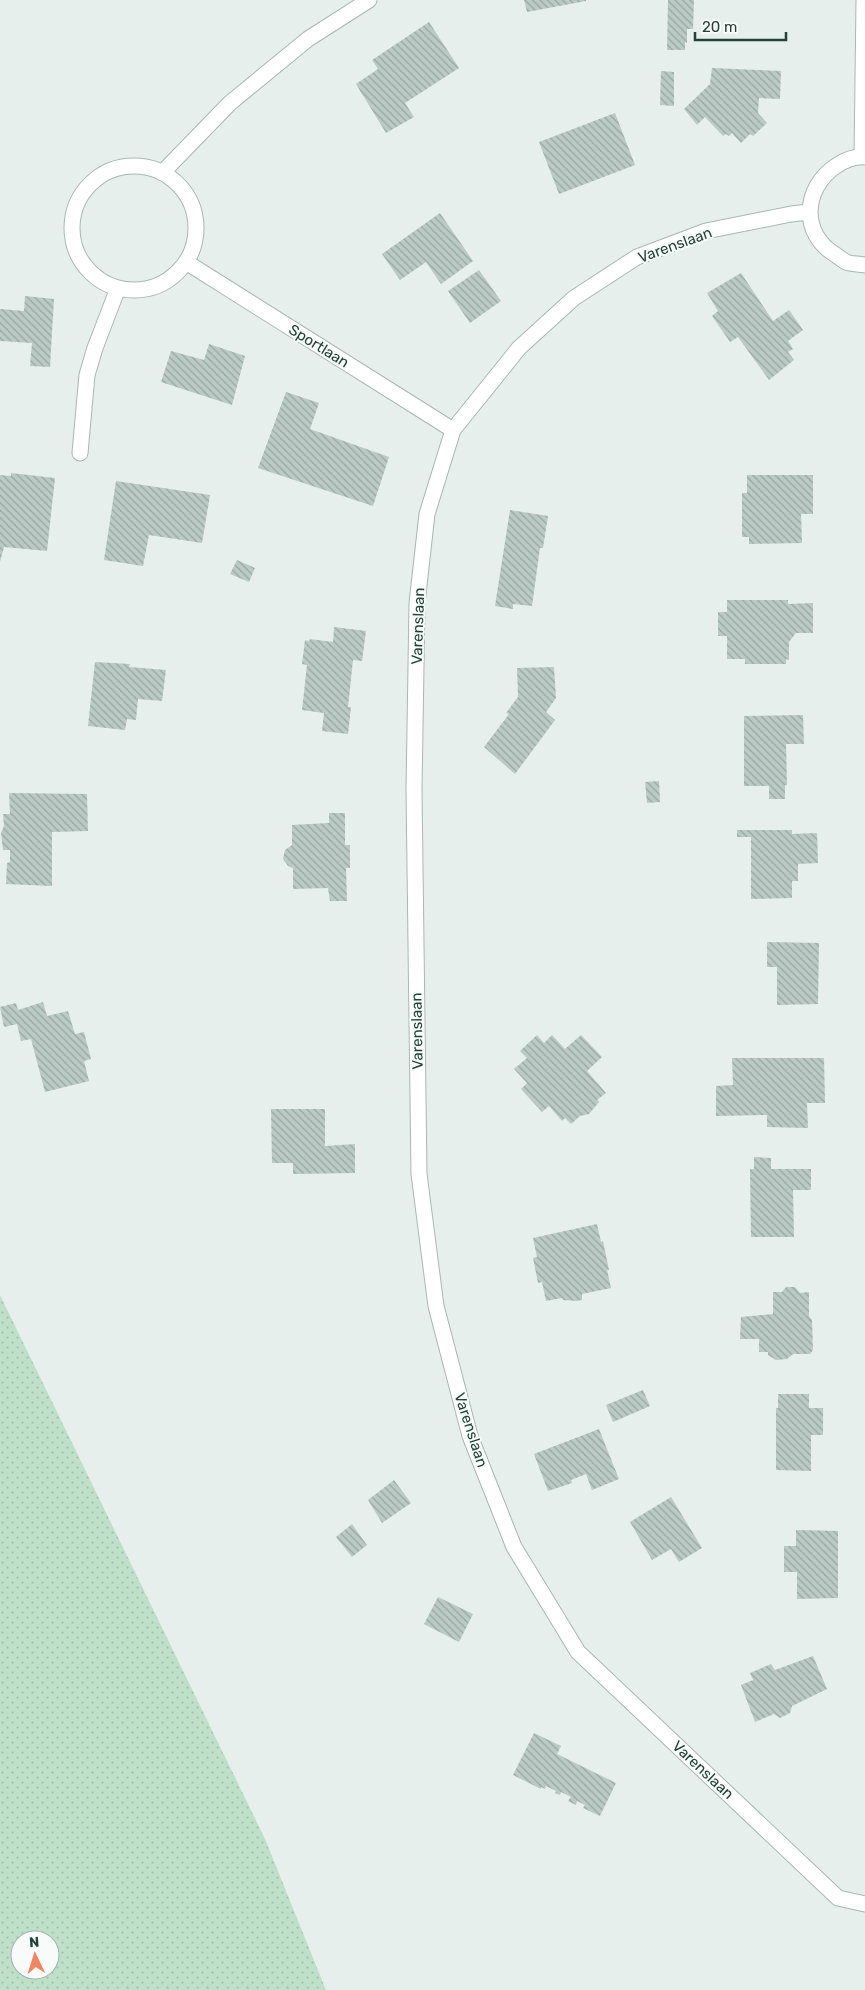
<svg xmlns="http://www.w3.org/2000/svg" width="865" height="1990" font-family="Rubik,sans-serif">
<defs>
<pattern id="grass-dots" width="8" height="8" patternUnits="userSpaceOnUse" patternTransform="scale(1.25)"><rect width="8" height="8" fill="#bfe0c8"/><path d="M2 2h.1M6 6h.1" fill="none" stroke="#a4c1ad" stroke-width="1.8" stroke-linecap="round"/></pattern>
<pattern id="building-back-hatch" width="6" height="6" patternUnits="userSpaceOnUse" patternTransform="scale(1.25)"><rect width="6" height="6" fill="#bbcac4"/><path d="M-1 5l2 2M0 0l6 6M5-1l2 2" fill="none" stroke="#98a6a0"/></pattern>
</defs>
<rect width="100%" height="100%" fill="#e6efeb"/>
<path fill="url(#grass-dots)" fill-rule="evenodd" d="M0 1295 265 1839 326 1990H0ZM20 1940H50V1970H20Z"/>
<path fill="url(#building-back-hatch)" d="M524 0H586V1L527 12Z
M668 0H694L693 29H687V43L685 42V50H667Z
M429 22 459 68 405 103 414 117 386 133 356 84 378 69 372 60Z
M712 68 781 71 780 99 759 98 758 113 767 123 753 136 750 134 741 143 732 133 729 136 726 134 723 136 705 117 697 125 684 109 710 84Z
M661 71 674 72V106L660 105Z
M615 113 635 165 559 194 539 142Z
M440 213 473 261 441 284 426 262 400 280 382 254Z
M479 270 501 301 470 323 448 291Z
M741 273 773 321 789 310 803 330 788 341 793 349 788 352 794 360 769 380 738 337 730 342 712 316 718 311 707 293Z
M25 296 54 299 50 367 30 366 32 343 0 341V309L24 311Z
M209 344 245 356 232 405 161 382 171 351 204 360Z
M286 392 319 403 310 429 389 457 373 506 258 468Z
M11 473 55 478 47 551 4 547 0 562V475L11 476Z
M747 475H813V514H801L802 543 749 544V537H742V493H747Z
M116 481 210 495 202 543 149 535 143 566 104 560Z
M510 510 548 516 543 548H540L532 606 513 604V609L495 606Z
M237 560 255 568 249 582 230 574Z
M727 600H788V604L813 603V633H796L789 642V660L786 659V664H745V659H727V636H718V612H727Z
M334 627 366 631 362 661 353 660 348 707H351L348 734 322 731 324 713 302 710 307 665 302 664 305 640 309 641 310 639 333 642Z
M95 662 130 664 129 667 166 670 162 701 138 699 136 720 127 719 125 730 88 726Z
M554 667 556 698 546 712 555 720 515 774 484 747 509 714 506 713 518 697 517 668Z
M803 715 804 744H786L787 785H785V799H769V786H744V716Z
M659 781 660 802 647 803 645 782Z
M9 793 87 794 88 831 52 832V886L6 884 7 863 10 862V850H3L1 833 4 826 3 814H10Z
M329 813H345V845H350V868H346L347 901H330L328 888 293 889V868L288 866 283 859 285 850 292 845V825L329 823Z
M737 830H792V834L817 833 818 863 798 864V881H792V898L751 899V837H737Z
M767 942 819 943 818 1004 777 1005V967H767Z
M43 1002 47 1016 68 1011 75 1034 84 1032 91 1059 84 1061 89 1081 45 1092 31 1039 21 1041 17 1024 4 1027 0 1007 16 1003 18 1010Z
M537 1035 544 1043 552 1035 565 1049 581 1035 602 1057 587 1071 606 1093 597 1100 599 1102 589 1114 580 1116 571 1124 565 1118 562 1121 549 1106 542 1112 521 1089 527 1083 514 1069 527 1058 520 1051Z
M732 1058H824L825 1103H807L808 1128 767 1127V1115L716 1116V1086L733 1085Z
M271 1109H325V1146L355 1144V1173L293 1174V1163H272Z
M754 1157 771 1158V1169H811V1190H793L794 1237H751L750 1169H754Z
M597 1224 601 1242 603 1241 609 1270H607L611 1288 582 1294V1300L577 1301 563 1300 562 1298 546 1301 542 1282 538 1283 533 1258 537 1257 533 1238Z
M786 1287H795L800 1293 809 1292V1316L812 1320 813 1350 810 1354H793L787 1359 776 1360 768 1355V1352H759V1339H740L741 1317 773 1314V1292H782Z
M643 1390 650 1406 613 1422 606 1405Z
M778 1394H809V1408H823V1435H811V1471L776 1470V1408H778Z
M599 1429 619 1479 592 1490 586 1474 571 1480 572 1483 548 1491 534 1454Z
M394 1480 411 1503 382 1523 368 1500Z
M671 1497 702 1548 679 1562 671 1549 652 1560 630 1522Z
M352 1524 367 1545 352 1557 336 1537Z
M796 1530 838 1531V1598L797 1599V1572H784V1546H796Z
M438 1597 473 1614 459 1642 424 1624Z
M813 1656 827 1689 792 1706 790 1713 780 1718 774 1714 755 1722 741 1685 753 1680 750 1673 771 1664 775 1670Z
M534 1733 561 1746 557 1754 616 1783 600 1816 583 1808 585 1805 577 1801 576 1805 568 1801 571 1797 561 1792 560 1795 555 1793 556 1791 546 1786 545 1789 541 1787V1789L513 1775Z"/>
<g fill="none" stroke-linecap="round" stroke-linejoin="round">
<defs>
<path id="street" d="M862 157 864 0
M865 157C854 156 845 160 836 166 803 188 800 234 836 255 840 258 845 262 849 263 854 264 860 264 865 265
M72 228a62 62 0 1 1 124 0a62 62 0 1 1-124 0Z
M162 173 230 103 308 39 369 0
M809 212 791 214 706 231 637 257 574 298 519 348 453 430 427 514 417 603 414 790 419 1174 436 1306 470 1436 514 1547 578 1652 838 1898 865 1904
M186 262 453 430
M80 453 87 375 95 348 118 288"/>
</defs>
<use href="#street" stroke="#a8b8b2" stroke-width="17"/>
<use href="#street" stroke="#fff" stroke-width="15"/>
</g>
<g text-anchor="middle" stroke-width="4" stroke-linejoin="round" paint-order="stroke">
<g font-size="15" fill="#24423a" stroke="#f7fbf9">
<text transform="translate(675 245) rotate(-20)" y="5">Varenslaan</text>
<text transform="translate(319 346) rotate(32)" y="5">Sportlaan</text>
<text transform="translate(418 626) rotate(-88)" y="5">Varenslaan</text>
<text transform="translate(417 1031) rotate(-91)" y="5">Varenslaan</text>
<text transform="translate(471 1430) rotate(72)" y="5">Varenslaan</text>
<text transform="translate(703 1770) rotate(43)" y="5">Varenslaan</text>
</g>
</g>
<g transform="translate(35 1955) rotate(356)"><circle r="24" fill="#f7fbf9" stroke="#a3b1ad"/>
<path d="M0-4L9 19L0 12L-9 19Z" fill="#f4845f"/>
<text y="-8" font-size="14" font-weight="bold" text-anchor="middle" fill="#24423a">N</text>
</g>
<path d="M695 32v8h91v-8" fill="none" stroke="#24423a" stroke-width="2.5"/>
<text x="702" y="32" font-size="15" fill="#24423a" stroke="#f7fbf9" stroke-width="4" paint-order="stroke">20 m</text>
</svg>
